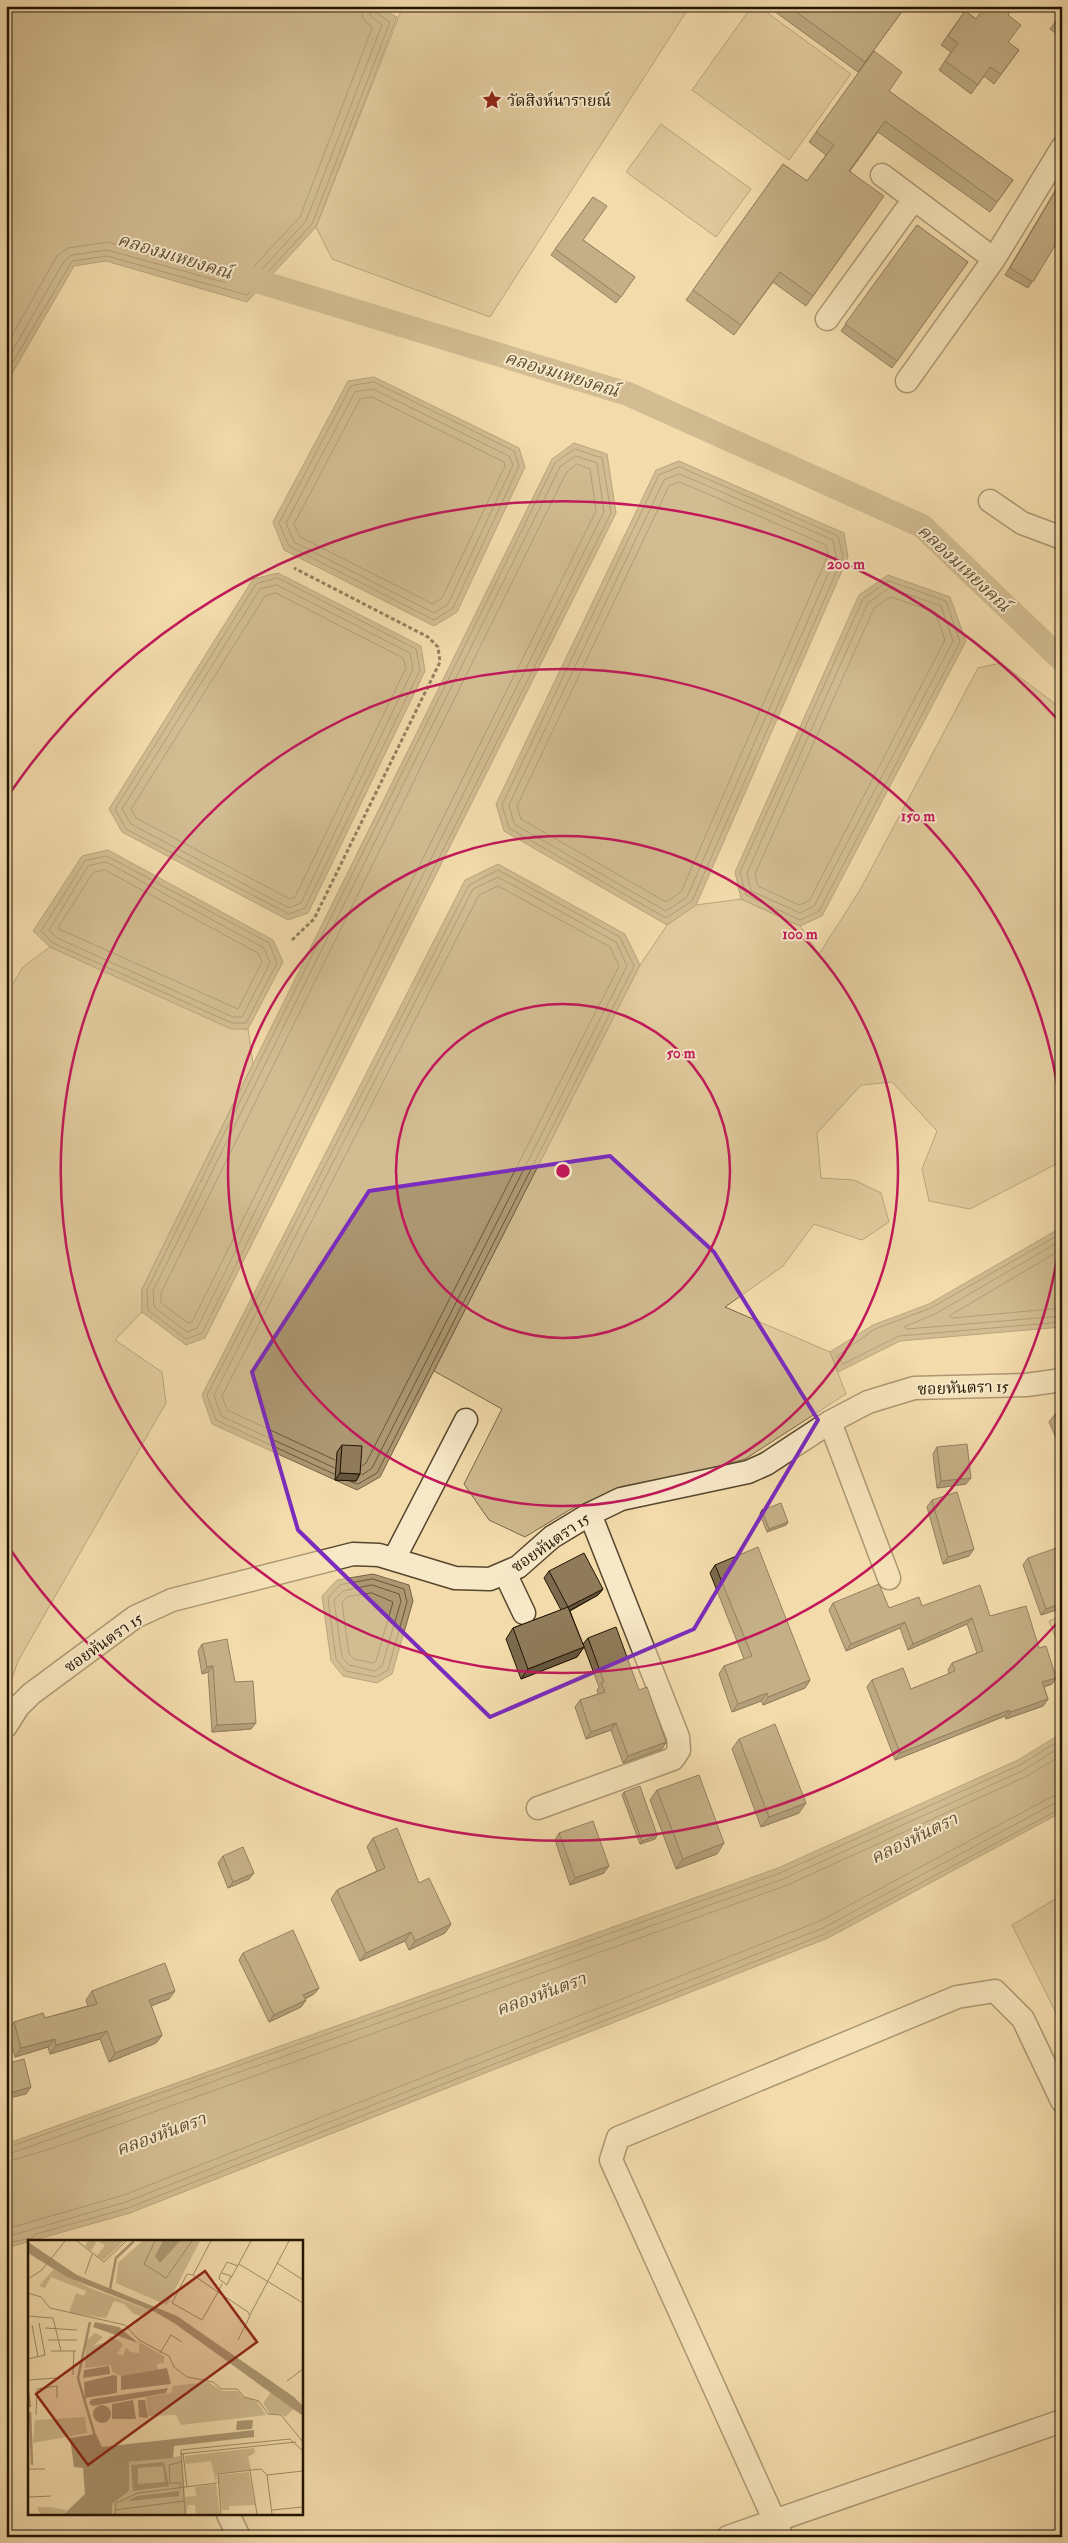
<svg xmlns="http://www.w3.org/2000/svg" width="1068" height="2543" font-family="'IM FELL Double Pica','Noto Serif Thai',serif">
<rect width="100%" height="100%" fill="#f3dbab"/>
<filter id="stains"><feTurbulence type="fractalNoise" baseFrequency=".004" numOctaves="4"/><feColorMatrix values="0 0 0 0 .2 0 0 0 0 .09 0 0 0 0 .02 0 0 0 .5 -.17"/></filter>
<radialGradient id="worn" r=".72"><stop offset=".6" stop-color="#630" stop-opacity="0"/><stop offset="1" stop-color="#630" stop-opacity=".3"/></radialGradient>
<path fill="#cfb98e" stroke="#786648" d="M403 6H690L490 317 332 259 316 227Z
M752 6H758L851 74 789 160 692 90Z
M661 124 751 189 716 237 626 172Z
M1001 663 1062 709V1161L970 1209 929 1201 922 1169 937 1131 892 1082 861 1085 817 1133 821 1178 854 1180 881 1193 889 1222 862 1240 814 1224 783 1266 725 1307 830 1352 846 1394 745 1459 702 1471 624 1486 571 1509 525 1537 489 1520 464 1484 502 1409 434 1371 640 965 667 925 696 905 741 899 800 926 819 954 860 890 978 668Z
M50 947 231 1028 248 1029 253 1064 142 1289V1312L115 1340 162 1372 166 1403 18 1661 6 1696V995L23 967Z
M1062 1616V1654L1049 1621Z
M1062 1895V2025L1012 1925Z"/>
<path fill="#ac9772" stroke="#756345" d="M6 6H375L397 17 316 227 247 302 106 261 74 266 6 384Z
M374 377 519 448 525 467 457 612 434 626 284 550 273 522 348 381Z
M574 443 607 454 616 513 205 1338 186 1345 142 1312V1289L552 459Z
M679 461 844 533 848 557 696 905 667 925 504 831 496 804 656 470Z
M278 573 421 646 425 671 308 913 288 920 122 832 109 809 253 579Z
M888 575 950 597 966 641 822 916 800 926 741 899 735 872 859 595Z
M108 850 273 940 283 962 248 1029H231L50 947 33 931 82 856Z
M498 864 625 934 640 965 380 1477 357 1490 212 1424 202 1395 465 880Z
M1062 1227V1327L900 1341 838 1372 830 1352 873 1325 929 1304Z
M373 1574 409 1585 413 1601 392 1674 377 1683 343 1676 331 1661 322 1596 337 1580Z
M1062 1733V1812L828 1938 130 2213 6 2248V2144L778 1868 1018 1760Z"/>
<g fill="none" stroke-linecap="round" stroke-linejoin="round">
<path stroke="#67563a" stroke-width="1" d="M6 346 57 256 68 248 108 242 242 279 300 217 372 28 363 18 360 6
M6 362 64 261 72 255 107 250 245 288 306 221 382 25 370 15 367 6
M6 374 72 261 107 256 247 295 312 224 390 22 375 12 374 6
M374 382 514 451 519 466 453 608 434 620 289 546 279 523 351 386Z
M373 389 509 456 513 465 448 604 434 613 294 542 286 523 355 392Z
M372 397 504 462 505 466 442 598 433 604 300 537 294 524 360 399Z
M575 449 602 458 611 513 202 1333 186 1339 148 1310 147 1290 555 463Z
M576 456 597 463 604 512 197 1328 187 1332 154 1307 153 1291 560 467Z
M577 464 590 469 596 511 192 1322 188 1323 161 1303V1293L566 473Z
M680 467 838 536 843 557 692 901 666 918 509 828 502 805 659 475Z
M680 474 833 540 836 556 687 897 666 911 514 824 509 805 664 480Z
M680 482 826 545 828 555 681 892 666 902 521 819 517 806 669 486Z
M278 578 416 649 420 670 305 908 289 914 126 829 115 809 256 584Z
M889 581 946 601 960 642 819 911 800 920 746 895 740 872 863 599Z
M277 585 410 653 413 669 301 903 289 908 131 824 122 809 260 589Z
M890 588 941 606 953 641 814 906 800 913 751 891 747 873 868 603Z
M276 593 403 658 406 668 295 897 290 899 136 818 131 809 265 596Z
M891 597 935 612 945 640 809 901 799 905 758 886 755 874 874 608Z
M107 856 269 943 277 963 246 1023H232L53 943 41 931 85 861Z
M106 862 264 948 270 963 242 1017H233L57 938 49 930 88 866Z
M105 870 258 953 262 962 238 1009 59 929V926L93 873Z
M1062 1233 931 1308 875 1329 837 1356 843 1364 899 1336 1062 1322
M1062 1240 935 1314 904 1327 907 1329 1062 1316
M1062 1249 949 1316 952 1318 1062 1308
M335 1460 227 1410 222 1396 479 895 498 886 610 947 619 966 366 1463 362 1466
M335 1468 221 1416 214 1395 473 889 498 877 616 942 627 966 372 1468 362 1475
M334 1474 216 1420 207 1395 469 885 498 870 620 937 634 966 377 1473 358 1484 351 1482
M373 1579 404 1589 407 1602 388 1670 376 1677 346 1671 336 1659 328 1598 340 1585Z
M372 1585 399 1594 401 1601 382 1666 375 1671 349 1665 342 1657 334 1600 343 1591Z
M372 1593 393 1602 376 1661 373 1663 354 1659 349 1654 342 1603 347 1597Z
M6 2148 780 1873 1020 1765 1062 1739
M6 2155 783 1879 1022 1771 1062 1746
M6 2162 53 2148 785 1886 1025 1777 1062 1755
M6 2229 124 2195 820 1921 1051 1797 1062 1794
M6 2237 126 2202 823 1928 1055 1803 1062 1802
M6 2243 32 2238 36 2234 128 2208 825 1934 1062 1808"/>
<path stroke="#ac9772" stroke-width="24" d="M234 274 628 394 922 526 1062 660"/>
<defs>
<path id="minor" d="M882 175 994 259 1062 148
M827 319 914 199
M907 381 994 259
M990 501 1022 523 1062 538
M830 1422 889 1578
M394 1559 466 1420
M505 1573 524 1613
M6 1726 18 1707 31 1694 135 1617 172 1600 353 1554 379 1555 455 1578 490 1579 518 1567 552 1537 590 1514 621 1499 748 1472 766 1464 830 1422 868 1402 914 1388 1026 1385 1062 1380
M538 1808 673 1759 679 1750 678 1737 590 1514
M228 2514 239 2537
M728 2537 1062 2421
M782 2537 611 2160 618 2138 957 1997 995 1991 1023 2019 1062 2101"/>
</defs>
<use href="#minor" stroke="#56462c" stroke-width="25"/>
<path stroke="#221402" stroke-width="3" stroke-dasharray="4 2.5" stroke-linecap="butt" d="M292 940 314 919 440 662 438 647 428 637 294 568"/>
<use href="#minor" stroke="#f7e8c8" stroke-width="22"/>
</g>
<path fill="#7b6a4d" stroke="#221402" d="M767 6H906L858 72Z
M965 11 976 19 1008 15V43L1019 50 994 84 984 76 971 94 939 70 951 52 941 45Z
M1062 13V37L1050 29Z
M874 51 889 91 1013 180 990 212 878 132 850 171 877 206 806 306 773 282 734 335 686 300 783 164 807 181 826 155 809 142Z
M1062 179V234L1028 288 1005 275Z
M593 197 583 240 635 277 616 303 551 255Z
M917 225 968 262 892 368 841 331Z
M1062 1410V1451L1049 1422 1055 1414Z
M342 1445 360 1474 356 1481 335 1480 337 1452Z
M937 1447 966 1484 937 1488 933 1454Z
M932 1500 969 1556 943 1564 927 1507Z
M762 1510 788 1522 786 1525 767 1532 760 1514Z
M1028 1558 1062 1608 1041 1615 1023 1565Z
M715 1565 810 1680 805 1688 763 1705 761 1701 732 1712 719 1674 724 1666 744 1659 710 1573Z
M549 1571 603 1589 598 1595 570 1611 584 1647 577 1657 521 1679 506 1639 513 1628 561 1610 544 1578Z
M833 1603 889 1608 922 1606 990 1616 1039 1648 1056 1678 1052 1684 1044 1687 1048 1699 1043 1706 1006 1719 1005 1716 895 1760 867 1687 872 1680 911 1689 949 1674 948 1670 952 1663 977 1653 967 1624 908 1650 900 1628 846 1651 829 1610Z
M588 1638 639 1690 666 1742 662 1749 623 1763 611 1730 586 1739 575 1707 580 1700 598 1694 597 1690 599 1687 583 1644Z
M202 1644 235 1682 251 1729 212 1732 208 1672 202 1674 198 1651Z
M739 1739 799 1813 761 1827 732 1749Z
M657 1790 717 1854 676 1869 650 1800Z
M624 1792 657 1835 655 1839 640 1844 622 1795Z
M559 1833 604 1873 570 1885 555 1840Z
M373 1838 419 1883 451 1924 445 1933 409 1950 405 1941 360 1961 331 1899 337 1890 377 1871 367 1847Z
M223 1856 249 1879 228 1888 218 1863Z
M243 1953 319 1988 314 1994 305 1999 306 2000 301 2007 269 2022 239 1960Z
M92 1991 169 1999 151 2006 162 2035 156 2043 109 2062 100 2039 50 2054 48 2047 15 2057 8 2031 14 2022 45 2018 88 2006 86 2000Z"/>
<path fill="#64563f" stroke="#221402" d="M340 1473 360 1474 356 1481 335 1480Z
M971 1478 966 1484 937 1488 941 1481Z
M788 1522 786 1525 767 1532 769 1529Z
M974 1549 969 1556 943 1564 948 1557Z
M603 1589 598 1595 563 1614 568 1607Z
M1062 1603V1608L1041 1615 1046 1609Z
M972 1618 967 1624 908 1650 913 1644Z
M905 1622 900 1628 846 1651 851 1644Z
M584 1647 577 1657 521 1679 528 1669Z
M213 1666 208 1672 202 1674 207 1667Z
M1056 1678 1052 1684 1037 1689 1042 1682Z
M810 1680 805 1688 763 1705 768 1697Z
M767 1693 761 1701 732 1712 738 1704Z
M1048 1699 1043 1706 1006 1719 1010 1712Z
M1009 1710 1005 1716 895 1760 900 1753Z
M256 1723 251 1729 212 1732 217 1725Z
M616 1723 611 1730 586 1739 591 1732Z
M666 1742 662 1749 623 1763 628 1756Z
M806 1803 799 1813 761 1827 769 1817Z
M657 1835 655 1839 640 1844 642 1841Z
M724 1843 717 1854 676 1869 683 1859Z
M609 1866 604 1873 570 1885 575 1878Z
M254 1873 249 1879 228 1888 233 1882Z
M451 1924 445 1933 409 1950 415 1941Z
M411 1932 405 1941 360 1961 366 1953Z
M319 1988 314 1994 298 2002 303 1995Z
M175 1991 169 1999 143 2009 149 2000Z
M306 2000 301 2007 269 2022 274 2015Z
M107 2031 100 2039 50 2054 56 2045Z
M162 2035 156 2043 109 2062 115 2053Z
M55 2039 48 2047 15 2057 21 2048Z
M31 2087 26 2094 6 2099V2094Z"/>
<path fill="#8f7b5a" stroke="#221402" d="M788 6H906L865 62Z
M985 6H1014L1008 15 1021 25 1008 42 1019 50 1001 74 990 67 978 85 945 61 958 43 948 36 965 11 976 19Z
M1062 13V27L1055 22Z
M874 51 902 72 889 91 1013 180 997 202 885 121 849 171 884 196 813 296 780 272 741 325 693 290 783 164 807 181 834 145 816 132Z
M1062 180V234L1033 282 1010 268Z
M593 197 607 206 583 240 635 277 621 297 555 249Z
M917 225 968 262 897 361 845 324Z
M1062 1410V1429L1055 1414Z
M967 1444 971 1478 941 1481 937 1447Z
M342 1445 362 1446 360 1474 340 1473Z
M957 1492 974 1549 948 1557 932 1500Z
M781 1503 788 1522 769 1529 762 1510Z
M1062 1546V1603L1046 1609 1028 1558Z
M758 1547 810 1680 768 1697 767 1693 738 1704 724 1666 752 1656 715 1565Z
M584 1553 603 1589 568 1607 549 1571Z
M879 1584 889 1608 919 1597 922 1606 980 1585 990 1616 1026 1606 1039 1648 1046 1646 1056 1678 1042 1682 1048 1699 1010 1712 1009 1710 900 1753 872 1680 903 1668 911 1689 955 1671 952 1663 983 1651 972 1618 913 1644 905 1622 851 1644 833 1603Z
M568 1607 584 1647 528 1669 513 1628Z
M616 1627 639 1690 647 1687 666 1742 628 1756 616 1723 591 1732 580 1700 605 1692 601 1683 604 1682 588 1638Z
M227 1639 235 1682 253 1681 256 1723 217 1725 213 1666 207 1667 202 1644Z
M775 1724 806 1803 769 1817 739 1739Z
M699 1775 724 1843 683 1859 657 1790Z
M640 1786 657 1835 642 1841 624 1792Z
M593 1821 609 1866 575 1878 559 1833Z
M397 1828 419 1883 429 1878 451 1924 415 1941 411 1932 366 1953 337 1890 385 1868 373 1838Z
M243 1847 254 1873 233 1882 223 1856Z
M293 1930 319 1988 303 1995 306 2000 274 2015 243 1953Z
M165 1963 175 1991 149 2000 162 2035 115 2053 107 2031 56 2045 55 2039 21 2048 14 2022 43 2013 45 2018 97 2004 92 1991Z
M24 2059 31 2087 6 2094V2064Z"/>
<path d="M0 0H1068V2543H0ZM610 1156 714 1252 818 1420 694 1629 490 1717 298 1530 252 1372 369 1191Z" fill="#f3dbab" fill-opacity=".55" fill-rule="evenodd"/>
<path fill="none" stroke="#7b2cbf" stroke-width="4" stroke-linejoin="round" d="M610 1156 714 1252 818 1420 694 1629 490 1717 298 1530 252 1372 369 1191Z"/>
<g fill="none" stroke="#c2185b" stroke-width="2.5">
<circle cx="563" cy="1171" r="167"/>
<circle cx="563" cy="1171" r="335"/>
<path d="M1061 1232A502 502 0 1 1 1061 1110"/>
<path d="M1061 1619A670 670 0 0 1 8 1546M8 796A670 670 0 0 1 1061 723"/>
</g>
<defs>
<symbol id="sight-bare" viewBox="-9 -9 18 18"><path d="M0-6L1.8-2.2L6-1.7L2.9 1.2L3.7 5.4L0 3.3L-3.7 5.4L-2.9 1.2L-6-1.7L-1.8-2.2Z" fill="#8f2418" stroke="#f7e8c8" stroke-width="2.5" paint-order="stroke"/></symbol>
</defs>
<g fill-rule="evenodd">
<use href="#sight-bare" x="478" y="86" width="28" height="28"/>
</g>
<g text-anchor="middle" stroke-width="4" stroke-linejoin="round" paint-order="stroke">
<g font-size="16" fill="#221402" stroke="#f7e8c8" text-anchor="start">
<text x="507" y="106">วัดสิงห์นารายณ์</text>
</g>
<g font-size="16" fill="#221402" stroke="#f7e8c8">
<text transform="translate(963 1387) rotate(-2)" y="6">ซอยหันตรา 15</text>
<text transform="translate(550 1542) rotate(-35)" y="6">ซอยหันตรา 15</text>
<text transform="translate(103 1642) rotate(-35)" y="6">ซอยหันตรา 15</text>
</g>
<g font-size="18" font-style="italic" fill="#604f34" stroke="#f7e8c8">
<text transform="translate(175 256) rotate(17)" y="6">คลองมเหยงคณ์</text>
<text transform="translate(562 374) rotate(17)" y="6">คลองมเหยงคณ์</text>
<text transform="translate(964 568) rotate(43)" y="6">คลองมเหยงคณ์</text>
<text transform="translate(914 1838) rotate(-26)" y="6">คลองหันตรา</text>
<text transform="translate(541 1994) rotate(-20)" y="6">คลองหันตรา</text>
<text transform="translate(161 2134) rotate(-20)" y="6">คลองหันตรา</text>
</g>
</g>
<g transform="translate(28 2240)">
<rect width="275" height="275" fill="#f3dbab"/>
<path d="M60 1H96L76 20 69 16 77 5 69 1 63 11 57 6ZM114 1H172L139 65 88 43 90 23ZM26 29 62 48 121 70 117 77 106 74 96 64 86 61 78 78 41 73 48 53 56 56 58 51 23 37 17 48 11 46ZM67 93 75 97 65 106 78 102 82 96 93 102 95 105 89 114 95 116 98 107 102 112 111 113V102L136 116V123L129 124 130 130 93 136 84 132 83 125 57 128 58 101ZM180 142 194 151H209L215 157 229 161 238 175 153 185 148 175 120 176 118 157 143 153 145 146ZM244 151 267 168 257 177 253 174H242L235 163ZM57 177 59 193 5 203 7 180ZM226 208 227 213 220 217 223 230 189 234 188 243 183 221 157 224V216ZM154 216 157 257 168 256 167 247 188 244 192 274H168L167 265H160L158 274H84V264L101 251V222ZM221 232 227 265 201 266V270H194L190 235ZM9 267H22L39 270 36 274H12Z" fill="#cfb98e"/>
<path d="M135 1H152L132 23 127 16ZM0 2 49 35 149 76 266 157 275 166V176L146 83 127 72 39 37 0 13ZM67 82 91 87 110 103 65 87ZM81 126 82 134 55 138 56 130ZM139 128 143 144 93 150V136ZM86 135 89 136V153L57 158 56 142ZM140 148 138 153 64 166 61 163 64 159ZM105 160 108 179H84V164ZM110 160H117L120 178 111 177ZM65 174a9 9 0 1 1 18 0a9 9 0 1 1-18 0ZM225 180 224 189 208 190 209 181ZM226 190V197L146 206 145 218 101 222V251L84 264V274H36L57 254 55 228 46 227 42 198 68 194 74 207ZM136 222 141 246 105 251 103 225ZM135 226 137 242 110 244V228ZM151 251V256L100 261 109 256Z" fill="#ac9772" fill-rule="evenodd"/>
<path fill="none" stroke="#ac9772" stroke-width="2.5" d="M82 49 88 18 106 1M62 82 50 138 67 196M0 151 2 167M2 172 4 225"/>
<path fill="none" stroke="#9f8b67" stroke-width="1" d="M49 1 76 22 98 1M127 1 116 24 138 38 164 1M249 23 275 40M211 24 275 63M194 33 203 36 199 45 191 39 192 35 199 22 210 26M57 34 64 14M165 35 183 1M203 38 223 1M0 39 14 30 37 1M194 44 190 52 174 80 144 63 159 34 165 35 190 52 220 72 222 76 210 100M0 53 13 57 22 68 97 85 111 100 141 116 146 127 159 137 185 142 193 149H209L216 157 231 161 240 174 253 175 275 202M222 75 261 1M0 76 25 78 33 111M4 85 10 117M17 88 49 90M20 100H49M23 111H48M132 113 143 95 154 102M0 119 17 115 11 83M45 135 46 111M0 140 28 138M259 141 275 129M8 175 9 149 29 146V158M155 213 159 247M152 214 268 202M153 222 141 225 142 243H152L153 248M0 229H17M222 231 229 274M0 257 23 256M87 270 156 261M244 270 275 267M87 274 88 263 110 253 189 243M157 274 153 210 262 199 275 211M193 274 190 234 233 229 239 235M244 274 239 235 275 231"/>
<path fill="#8f2418" fill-opacity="0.15" stroke="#8f2418" stroke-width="2.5" d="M177 31 229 102 60 225 8 154Z"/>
<rect width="275" height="275" fill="none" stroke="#221402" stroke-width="2.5"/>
</g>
<circle cx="563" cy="1171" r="8" fill="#c2185b" stroke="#f7e8c8" stroke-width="2.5"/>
<g font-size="15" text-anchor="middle" font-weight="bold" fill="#c2185b" stroke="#f7e8c8" stroke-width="4" stroke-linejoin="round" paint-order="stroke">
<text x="846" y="569">200 m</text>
<text x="918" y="821">150 m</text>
<text x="800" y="939">100 m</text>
<text x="681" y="1058">50 m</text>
</g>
<rect width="1068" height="2543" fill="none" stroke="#f3dbab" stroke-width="25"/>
<rect x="8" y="8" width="1053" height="2528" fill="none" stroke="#221402" stroke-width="2.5"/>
<rect x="12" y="12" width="1043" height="2518" fill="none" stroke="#221402"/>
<rect width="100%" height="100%" filter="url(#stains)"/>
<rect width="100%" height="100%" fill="url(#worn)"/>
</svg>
